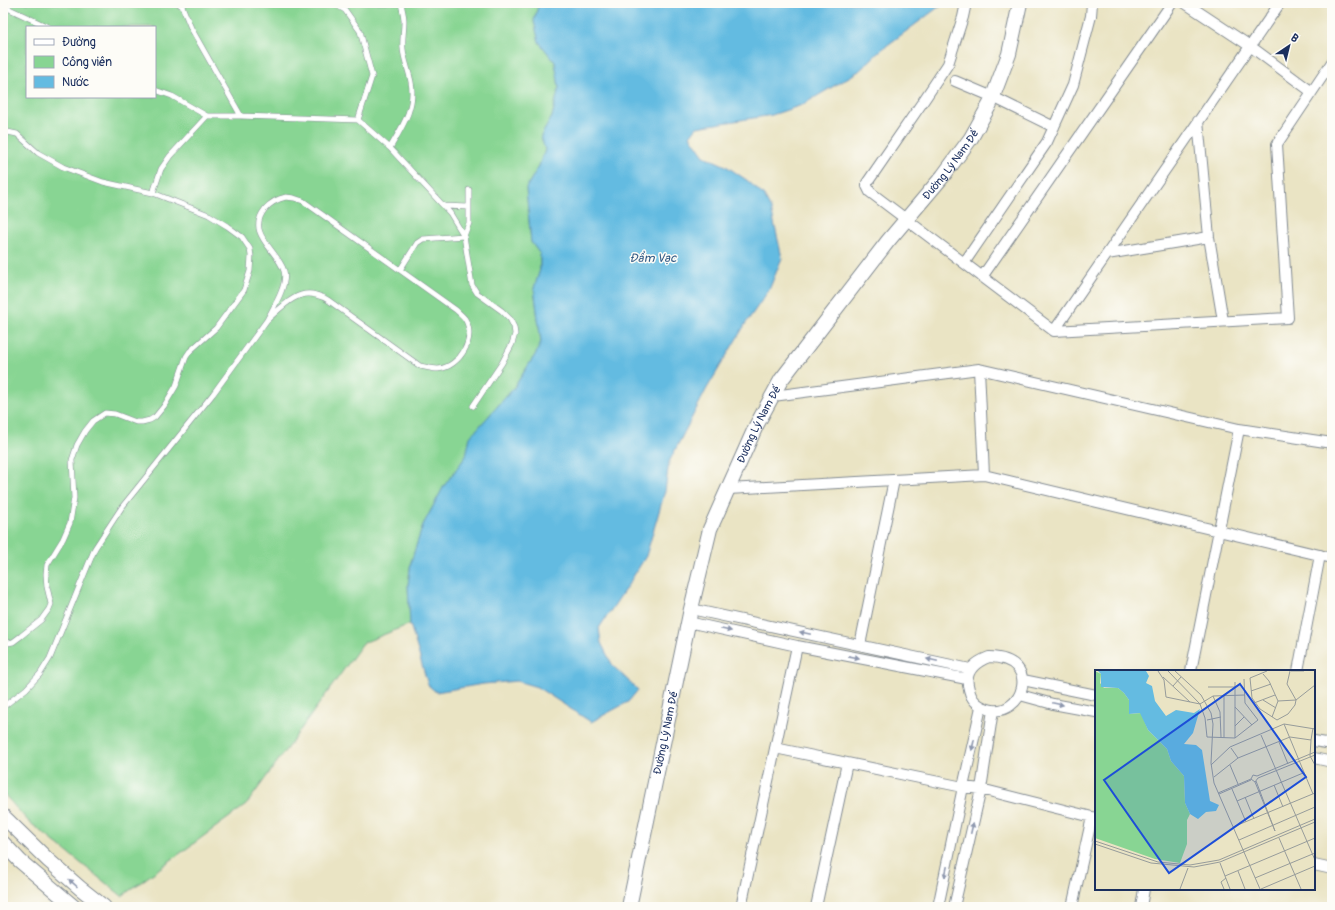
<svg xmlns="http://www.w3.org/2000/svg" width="1335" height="910" font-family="Pangolin,sans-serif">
<rect width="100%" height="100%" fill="#fdfcf7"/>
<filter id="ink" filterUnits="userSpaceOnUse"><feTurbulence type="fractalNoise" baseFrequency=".025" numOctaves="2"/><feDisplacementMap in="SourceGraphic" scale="8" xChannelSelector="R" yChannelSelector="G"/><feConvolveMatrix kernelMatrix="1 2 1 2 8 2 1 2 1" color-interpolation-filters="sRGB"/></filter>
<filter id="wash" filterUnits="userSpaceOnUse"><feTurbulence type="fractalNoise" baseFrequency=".012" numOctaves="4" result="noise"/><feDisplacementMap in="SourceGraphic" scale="16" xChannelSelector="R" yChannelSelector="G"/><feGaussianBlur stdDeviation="0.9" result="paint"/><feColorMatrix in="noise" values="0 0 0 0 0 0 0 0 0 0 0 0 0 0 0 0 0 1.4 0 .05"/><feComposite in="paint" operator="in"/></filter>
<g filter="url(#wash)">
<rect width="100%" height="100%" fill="#eae4c4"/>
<path fill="#88d593" stroke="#528278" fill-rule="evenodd" d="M3 3H539L534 21 539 42 555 62 559 87 552 117 541 136 545 150 539 166 526 188 531 242 540 254V270L534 288 541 342 537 352 513 389 470 437 466 456 444 486 423 525 411 562 408 585 410 624 363 643 246 805 122 896 28 821 3 793ZM27 27H155V97H27Z"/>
<path fill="#64bbe1" stroke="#4075a0" d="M539 3H942L940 6 881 50 859 71 802 105 772 115 697 127 690 136 704 156 726 166 748 181 764 196 771 209 782 258 769 290 746 323 706 390 669 462 665 491 646 556 628 585 599 628 601 643 613 666 638 690 628 702 591 722 537 687 517 681 483 684 436 692 428 685 410 624 408 585 411 562 423 525 444 486 466 456 470 437 513 389 537 352 541 342 534 288 540 270V254L531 242 526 188 539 166 545 150 541 136 552 117 559 87 555 62 539 42 534 21Z"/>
</g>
<g filter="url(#ink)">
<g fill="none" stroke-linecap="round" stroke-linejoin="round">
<defs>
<path id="lane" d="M178 3 182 6 191 28 241 116
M333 3 345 10 360 31 372 76 358 120
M3 6 48 27
M155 90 172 96 207 116H241L358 120 390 148 450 213 464 236 472 285 477 293 502 311 510 319 514 327 515 334 512 344 502 363 473 406
M3 131 17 134 38 153 63 167 103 182 153 193 209 215 227 226 242 237 250 249 251 256 250 271 244 290 216 328 190 351 186 357 176 386 164 406 155 417 150 420 142 422H136L115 414 105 413 93 421 85 431 77 445 72 460 74 498 70 523 63 539 47 565 46 574 47 587 51 604 49 609 41 620 21 636 13 642 3 644
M390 148C402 127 416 107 411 82 409 71 404 60 403 49 402 40 404 31 404 21 404 15 402 9 401 3
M153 193 161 169 170 156 207 116
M286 197 294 198 303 201 456 310C459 313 463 316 465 319 477 338 460 367 438 369 432 369 426 367 420 366L328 300C325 298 320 296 316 295 297 289 281 308 267 320 273 308 288 285 284 271 278 250 245 234 265 209 271 202 277 199 286 197Z
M469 207V190
M400 270 417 243 423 239 464 236 469 223V207L444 206
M3 707 26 689 40 674 50 658 95 548 122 507 213 394 267 320"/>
<path id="street" d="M966 3 963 17 948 64 924 100 867 183V186L870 192 1054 331 1288 318 1277 144 1332 62
M1185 3 1250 46 1312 92
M955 81 993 97 1054 127
M1198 121 1209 237 1223 321
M1107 254 1209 237
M964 263 1047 142 1073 85 1091 16 1092 3
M982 277 1172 3
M1054 331 1280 3
M979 369 984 475
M773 396 979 369 1239 429 1332 443
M728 489 984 475 1332 558
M691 609 970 669
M688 622 797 646 967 679
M860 645 894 480
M989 657C1044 658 1022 720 988 709 982 707 977 705 973 699 970 695 969 690 968 685 965 670 976 662 989 657Z
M1191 671 1239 429
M1298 671 1320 555
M1023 680 1096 695
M1020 695 1053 704 1096 712
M1314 741 1332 744
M775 748 963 787 981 789 1096 818
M1314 758 1332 762
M1314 865 1332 869
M741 907 797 646
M816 907 847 763
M938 907 963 787 981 707
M954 907 981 789 993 710
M1072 907 1092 817
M1141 907 1144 889"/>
<g id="secondary">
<path d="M3 816 48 860 80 888 104 907"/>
<path d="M3 843 20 861 74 907"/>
<path id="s1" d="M629 907 691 609 710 529 756 426 781 380 888 241 943 176 971 138 990 104 1009 54 1020 3"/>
</g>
</defs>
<use href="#lane" stroke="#828a91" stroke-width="6"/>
<use href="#street" stroke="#828a91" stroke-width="12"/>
<use href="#secondary" stroke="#828a91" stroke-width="16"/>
<use href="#lane" stroke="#fff" stroke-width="5"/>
<use href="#street" stroke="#fff" stroke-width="10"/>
<use href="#secondary" stroke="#fff" stroke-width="14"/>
</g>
<defs><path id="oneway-solid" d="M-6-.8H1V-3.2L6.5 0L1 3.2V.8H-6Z"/></defs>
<g fill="#8d97ae">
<use href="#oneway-solid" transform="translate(726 630) rotate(12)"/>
<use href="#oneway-solid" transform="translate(805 633) rotate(-168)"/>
<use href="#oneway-solid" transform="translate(854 657) rotate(11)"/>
<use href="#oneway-solid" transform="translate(932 660) rotate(-168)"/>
<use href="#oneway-solid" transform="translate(1058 704) rotate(12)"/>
<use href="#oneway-solid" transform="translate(973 745) rotate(103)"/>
<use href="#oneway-solid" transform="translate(972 828) rotate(-77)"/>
<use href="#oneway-solid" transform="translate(946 872) rotate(102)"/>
<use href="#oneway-solid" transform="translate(73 883) rotate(-138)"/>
</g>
</g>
<g text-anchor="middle" stroke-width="3" stroke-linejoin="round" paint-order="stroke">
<g font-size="11" fill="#1b2f5e" stroke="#fdfcf7">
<text dy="4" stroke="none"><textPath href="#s1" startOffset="826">Đường Lý Nam Đế</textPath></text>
<text dy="4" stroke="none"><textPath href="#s1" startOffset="502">Đường Lý Nam Đế</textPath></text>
<text dy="4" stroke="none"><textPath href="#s1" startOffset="178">Đường Lý Nam Đế</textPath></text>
</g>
<g font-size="12" font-style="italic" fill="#315985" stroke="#fdfcf7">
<text x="653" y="262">Đầm Vạc</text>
</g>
</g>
<g transform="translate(1095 670)">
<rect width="220" height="220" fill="#eae4c4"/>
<path d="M0 1 6 4 5 13 9 18H23L29 23 34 30V44L46 43 53 60 72 79 76 91 89 106 90 133 95 144 92 150V174L85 193 60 189 0 168Z" fill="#88d593"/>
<path d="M3 1H51L54 6 51 13 57 16 60 31 71 46 81 40 99 43 105 39 98 63 89 74 101 75 107 80 115 131 124 135 121 141 111 142 103 149 95 144 90 133 89 106 76 91 72 79 53 60 45 43 34 44V30L29 23 23 18 6 17V4Z" fill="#64bbe1"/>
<path fill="none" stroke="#979c9b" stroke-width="1" d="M63 1 69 10 71 27 105 34 118 26 150 25M73 1 105 34 110 48 112 67 140 68 163 50 150 33 149 9M80 1 106 25 116 43 118 54 116 93 119 113 165 219M172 1 155 8 157 28 165 39 182 50 193 44 200 35 201 30 192 14 195 1M196 1H209M168 4 174 11 183 31 177 47M68 7 95 32M140 12V68M78 16 86 7M113 17H140M156 21 176 14M129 25V68M118 26 125 42 126 67M168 30 181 38M183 31 201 30 220 15M159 33 180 25M140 37 157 55M112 50 126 47M189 54 218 124M140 56 149 47M166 65 220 190M216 70 218 58M184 72 193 94M136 78 143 88M116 95 135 77 189 54 220 59M135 95 143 114M119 107 143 88 195 67 216 70 215 86 220 95M156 109 160 112 180 161 161 111M160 112 163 108 220 85M179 115 188 137M137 119 151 152M123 123 156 109 158 105 162 106 220 82M124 124 156 110M150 127 159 149M142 131 208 103M138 157 220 123M184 168 206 219M144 170 220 137M0 171 63 192 95 195 124 190 220 149M0 174 56 193 99 197 125 192 220 152M125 193 135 219M143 201 150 219M130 206 220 168M160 208 220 183M85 219 93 198M129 219 126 212 131 208M166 219 220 196"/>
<path fill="#1d4ed8" fill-opacity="0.15" stroke="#1d4ed8" stroke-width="2" d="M145 14 211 107 74 203 9 110Z"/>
<rect width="220" height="220" fill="none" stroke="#1b2f5e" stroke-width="2"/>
</g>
<rect width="1335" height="910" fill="none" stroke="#fdfcf7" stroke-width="16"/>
<rect x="26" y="26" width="130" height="72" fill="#fdfcf7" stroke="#a3aaba"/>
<rect x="34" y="39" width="20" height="6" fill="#ffffff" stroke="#a3aaba"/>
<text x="62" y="46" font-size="12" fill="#1b2f5e">Đường</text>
<rect x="34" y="56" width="20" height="12" fill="#88d593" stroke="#a3aaba"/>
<text x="62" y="66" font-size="12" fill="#1b2f5e">Công viên</text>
<rect x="34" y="76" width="20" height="12" fill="#64bbe1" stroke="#a3aaba"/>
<text x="62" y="86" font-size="12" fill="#1b2f5e">Nước</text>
<g transform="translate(1289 46) rotate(35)" stroke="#fdfcf7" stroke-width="3" paint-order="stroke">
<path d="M0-3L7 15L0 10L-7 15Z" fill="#1b2f5e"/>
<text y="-6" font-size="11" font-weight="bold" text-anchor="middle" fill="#1b2f5e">B</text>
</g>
</svg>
